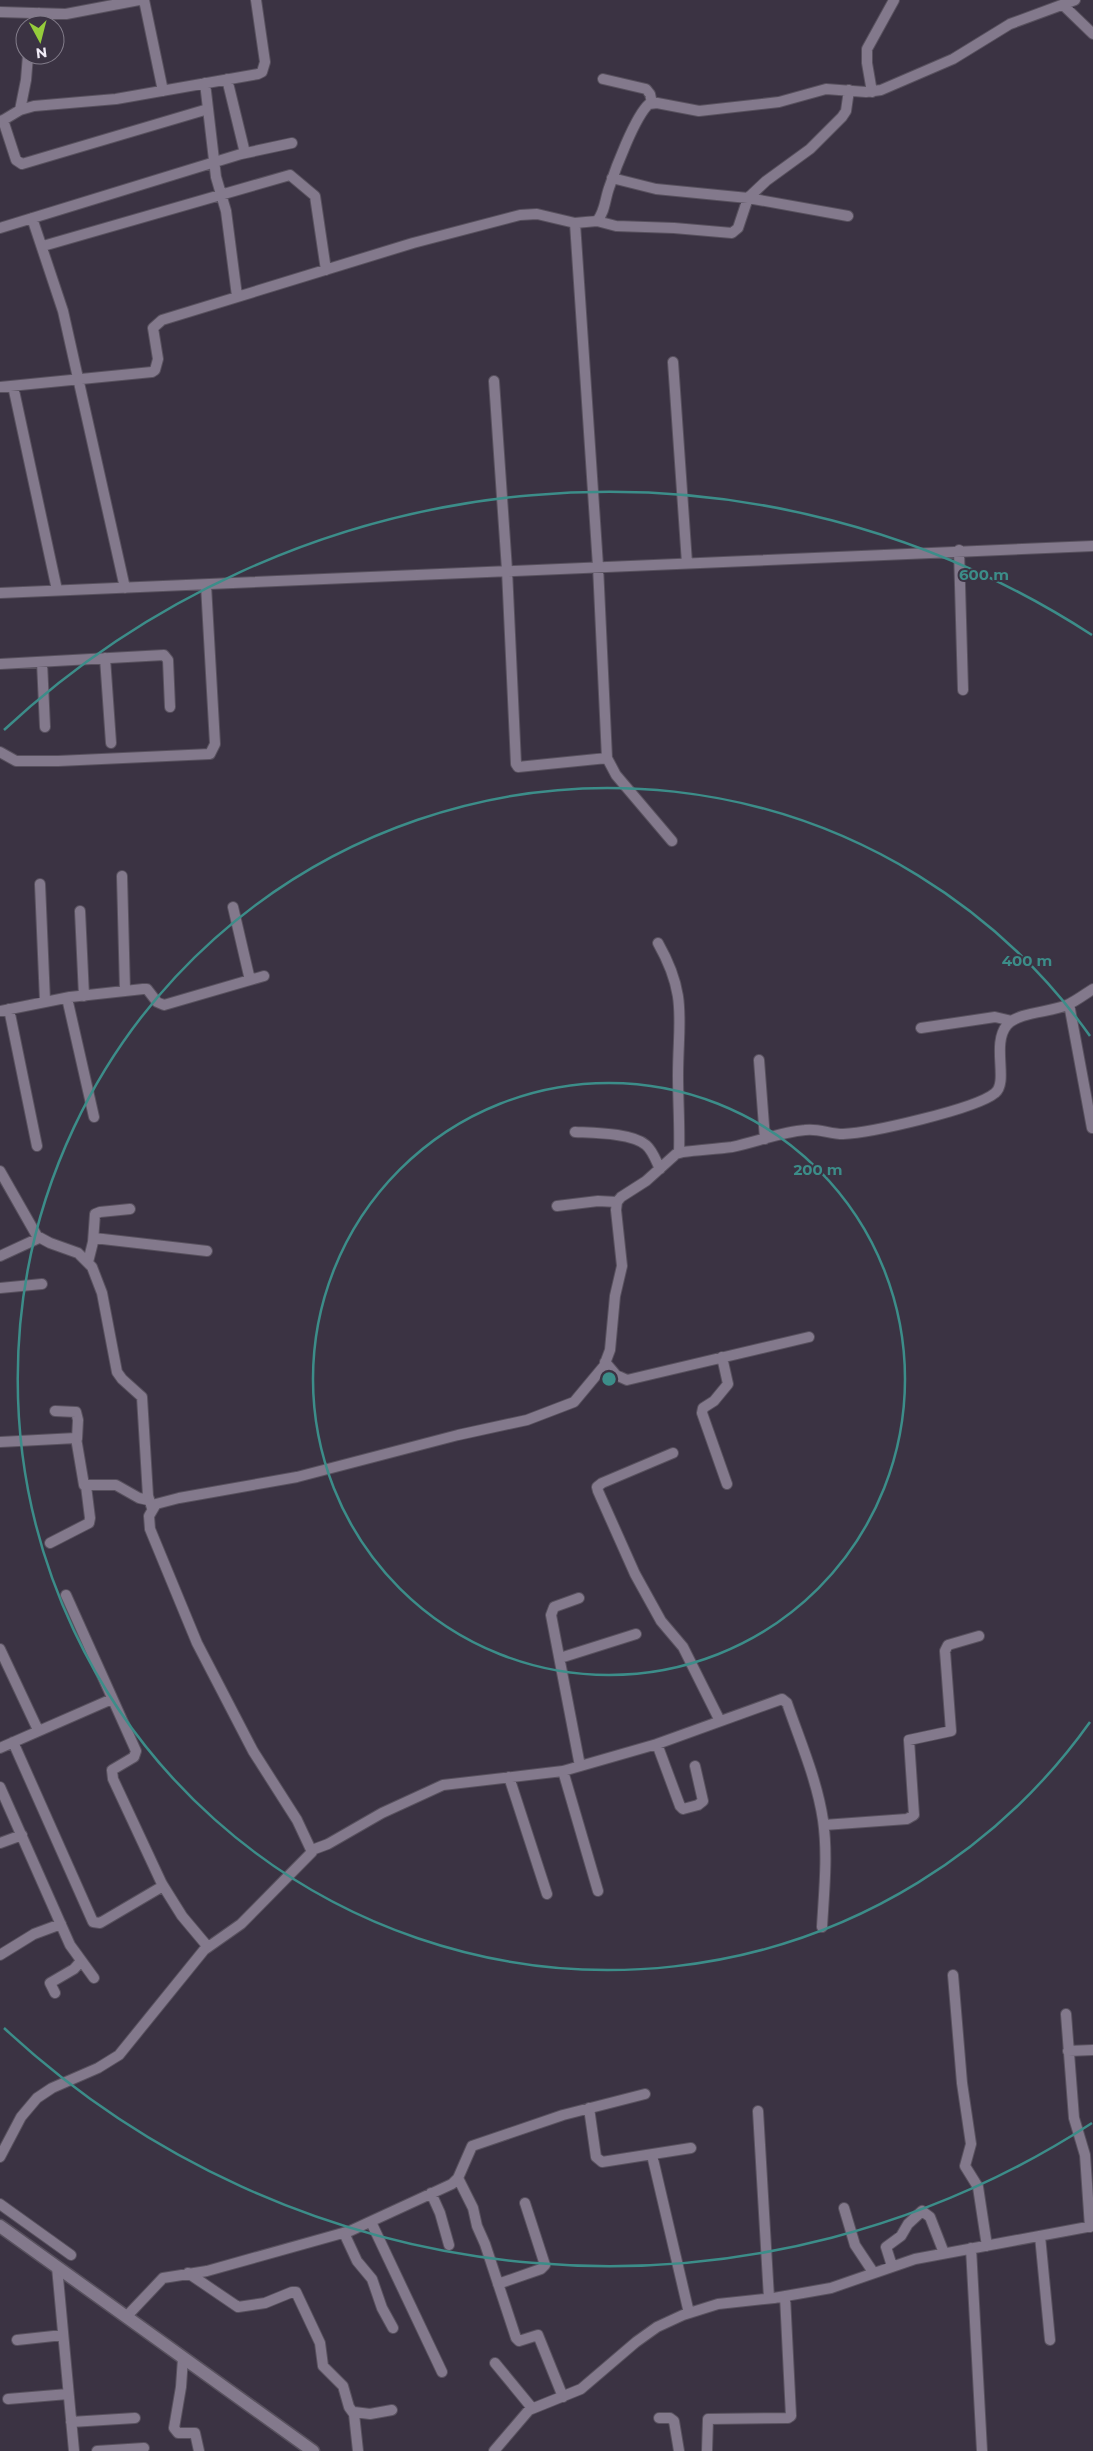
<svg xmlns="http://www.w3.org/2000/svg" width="1093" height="2451" font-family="Montserrat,sans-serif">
<rect width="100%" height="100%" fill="#3b3343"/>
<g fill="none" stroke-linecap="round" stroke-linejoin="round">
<defs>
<path id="minor" d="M144 0 163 91
M1063 5 1093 34
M0 12 66 14 139 0
M34 25 39 13
M227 79 245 153
M603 79 646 89 650 94 652 103
M205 83 216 177 226 211 237 296
M872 92 867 63V49L894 0
M20 110 26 80 28 55
M3 120 16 160 22 164 208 109
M0 122 20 110 34 106 116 99 258 74 262 72 265 62 256 0
M612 178 656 189 748 198 848 216
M32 218 63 311 125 588
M597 221 616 226 674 228 732 233 738 228 748 198 766 181 810 149 842 117 846 111 849 90
M575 223 598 566 607 758 616 775 672 841
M0 228 241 154 292 143
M43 246 290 175 315 196 326 270
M673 362 687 563
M494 381 507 570 516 764 518 767 607 758
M13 386 57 590
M0 387 152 372 155 370 158 359 153 328 162 320 413 243 520 215 537 214 575 223 597 221C605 212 605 199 609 188 615 170 635 116 649 104L657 103 699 111 779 102 826 89 866 92 881 90 953 59 1010 24 1075 0
M959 550 963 690
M0 593 1093 546
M105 658 111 743
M42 662 45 727
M0 664 164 655 168 660 170 707
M0 752 16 761H58L210 754 215 744 206 585
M122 876 125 991
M40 884 45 1001
M233 907 250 980
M80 911 84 996
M658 943C688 996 678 1020 678 1076 678 1102 680 1127 679 1153
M67 998 94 1117
M1069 1004 1092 1128
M9 1009 37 1146
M0 1011 70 997 143 989H147L157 1002 164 1005 264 976
M921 1028 995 1017 1012 1021
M759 1060 765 1139
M575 1132C594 1133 632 1133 646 1145 653 1151 656 1161 660 1169
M0 1171 37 1236 50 1243 78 1253 92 1267 102 1293 117 1372 122 1379 142 1397 148 1496 152 1508
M557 1206 598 1201 617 1202
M94 1238 207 1251
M0 1256 39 1238
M88 1262 93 1242 95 1214 100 1212 130 1209
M0 1288 42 1284
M722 1357 728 1384 714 1401 703 1408 702 1413 727 1484
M605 1362 616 1375 627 1380 809 1337
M55 1411 76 1412 78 1420 77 1439
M0 1442 76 1438 84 1485H116L139 1498 148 1500
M673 1453 602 1483 597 1487 598 1491 635 1574 661 1621 683 1647 720 1721
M50 1543 89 1523 90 1518 86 1486
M66 1595 136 1751 134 1757 112 1770 113 1779 162 1884 182 1916 208 1947
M579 1598 554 1607 551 1615 580 1766
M0 1649 38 1730
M560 1658 636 1634
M13 1742 93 1922 100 1923 163 1886
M657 1744 680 1806 683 1809 698 1805 703 1801 695 1766
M0 1748 112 1699
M563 1771 598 1891
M509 1777 547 1894
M0 1787 70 1945 94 1978
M824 1825 907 1819 914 1815 909 1740 951 1731 945 1651 948 1645 979 1636
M0 1843 22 1835
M312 1850 328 1844 382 1813 443 1785 563 1771 657 1744 782 1699 787 1703C800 1741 817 1780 823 1820 828 1855 824 1892 822 1927
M0 1955 34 1934 61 1924
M953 1975 962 2083 971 2144 965 2166 978 2187 987 2246
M55 1993 50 1983 74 1969 81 1961
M1066 2014 1074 2118 1085 2155 1090 2227
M1068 2051 1093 2050
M589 2108 596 2157 602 2162 691 2148
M758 2111 769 2298
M652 2155 689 2313
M0 2157 21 2117 37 2098 52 2088 98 2068 119 2055 204 1950 241 1924 312 1852 297 1820 253 1751 197 1643 150 1529 149 1516 156 1504 179 1498 297 1477 458 1435 527 1420 574 1402 604 1366 610 1350 615 1296 622 1266 616 1210 617 1202 621 1197 646 1181 676 1154 683 1152C699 1150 716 1149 732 1147 756 1142 781 1132 805 1130 818 1128 830 1134 843 1134 870 1133 976 1109 995 1093 1009 1082 991 1044 1007 1025 1018 1012 1052 1012 1067 1005 1076 1001 1085 994 1093 989
M458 2178 473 2208 477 2226 485 2244 516 2338 519 2341 538 2335 563 2397
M431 2193 440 2213 449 2245
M0 2204 71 2255
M844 2208 855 2245 873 2272
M371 2222 442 2372
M344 2233 357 2261 372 2279 382 2308 393 2328
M1040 2236 1050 2340
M971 2248 982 2451
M892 2266 886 2247 901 2236 908 2224 922 2211 930 2217 944 2253
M57 2267 74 2451
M188 2273 238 2307 265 2303 292 2292H296L320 2343 323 2366 343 2386 349 2407 354 2414 358 2451
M498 2284 541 2269 545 2265 525 2203
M126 2317 163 2278 207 2271 350 2231 452 2184 458 2178 472 2146 563 2115 645 2094
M17 2340 63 2335
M183 2358 181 2387 174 2428 178 2433H195L199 2451
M495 2363 532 2408
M8 2399 68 2394
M354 2412 370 2414 392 2410
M659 2418H670L674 2421 679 2451
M71 2422 135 2418
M97 2451 144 2448
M494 2451 529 2410 581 2389 636 2342 657 2327 683 2315 718 2304 774 2298 831 2288 915 2259 1093 2226
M707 2451 708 2419 788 2418 791 2416 785 2296"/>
<path id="tertiary" d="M0 2226 313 2451"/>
</defs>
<use href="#minor" stroke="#58515e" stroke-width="12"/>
<use href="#tertiary" stroke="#58515e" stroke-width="15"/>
<use href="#minor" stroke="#83798c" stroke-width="10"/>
<use href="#tertiary" stroke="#83798c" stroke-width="12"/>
</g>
<g fill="none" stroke="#3c8d89" stroke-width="2.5">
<circle cx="609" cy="1379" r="296"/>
<path d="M1090 1722A591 591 0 1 1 1090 1036"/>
<path d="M1092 2123A887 887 0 0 1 4 2028M4 730A887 887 0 0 1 1092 635"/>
</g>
<circle cx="609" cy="1379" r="8" fill="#3c8d89" stroke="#3b3343" stroke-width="2.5"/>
<g font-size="15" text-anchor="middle" font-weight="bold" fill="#3c8d89" stroke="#3b3343" stroke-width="4" stroke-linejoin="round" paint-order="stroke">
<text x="984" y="580">600 m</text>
<text x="1027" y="966">400 m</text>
<text x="818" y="1175">200 m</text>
</g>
<g transform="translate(40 40) rotate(173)"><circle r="24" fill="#3b3343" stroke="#837d8b"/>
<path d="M0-4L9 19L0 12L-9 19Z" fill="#95cc3b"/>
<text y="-8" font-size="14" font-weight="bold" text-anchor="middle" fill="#f0ebf6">N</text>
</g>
</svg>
